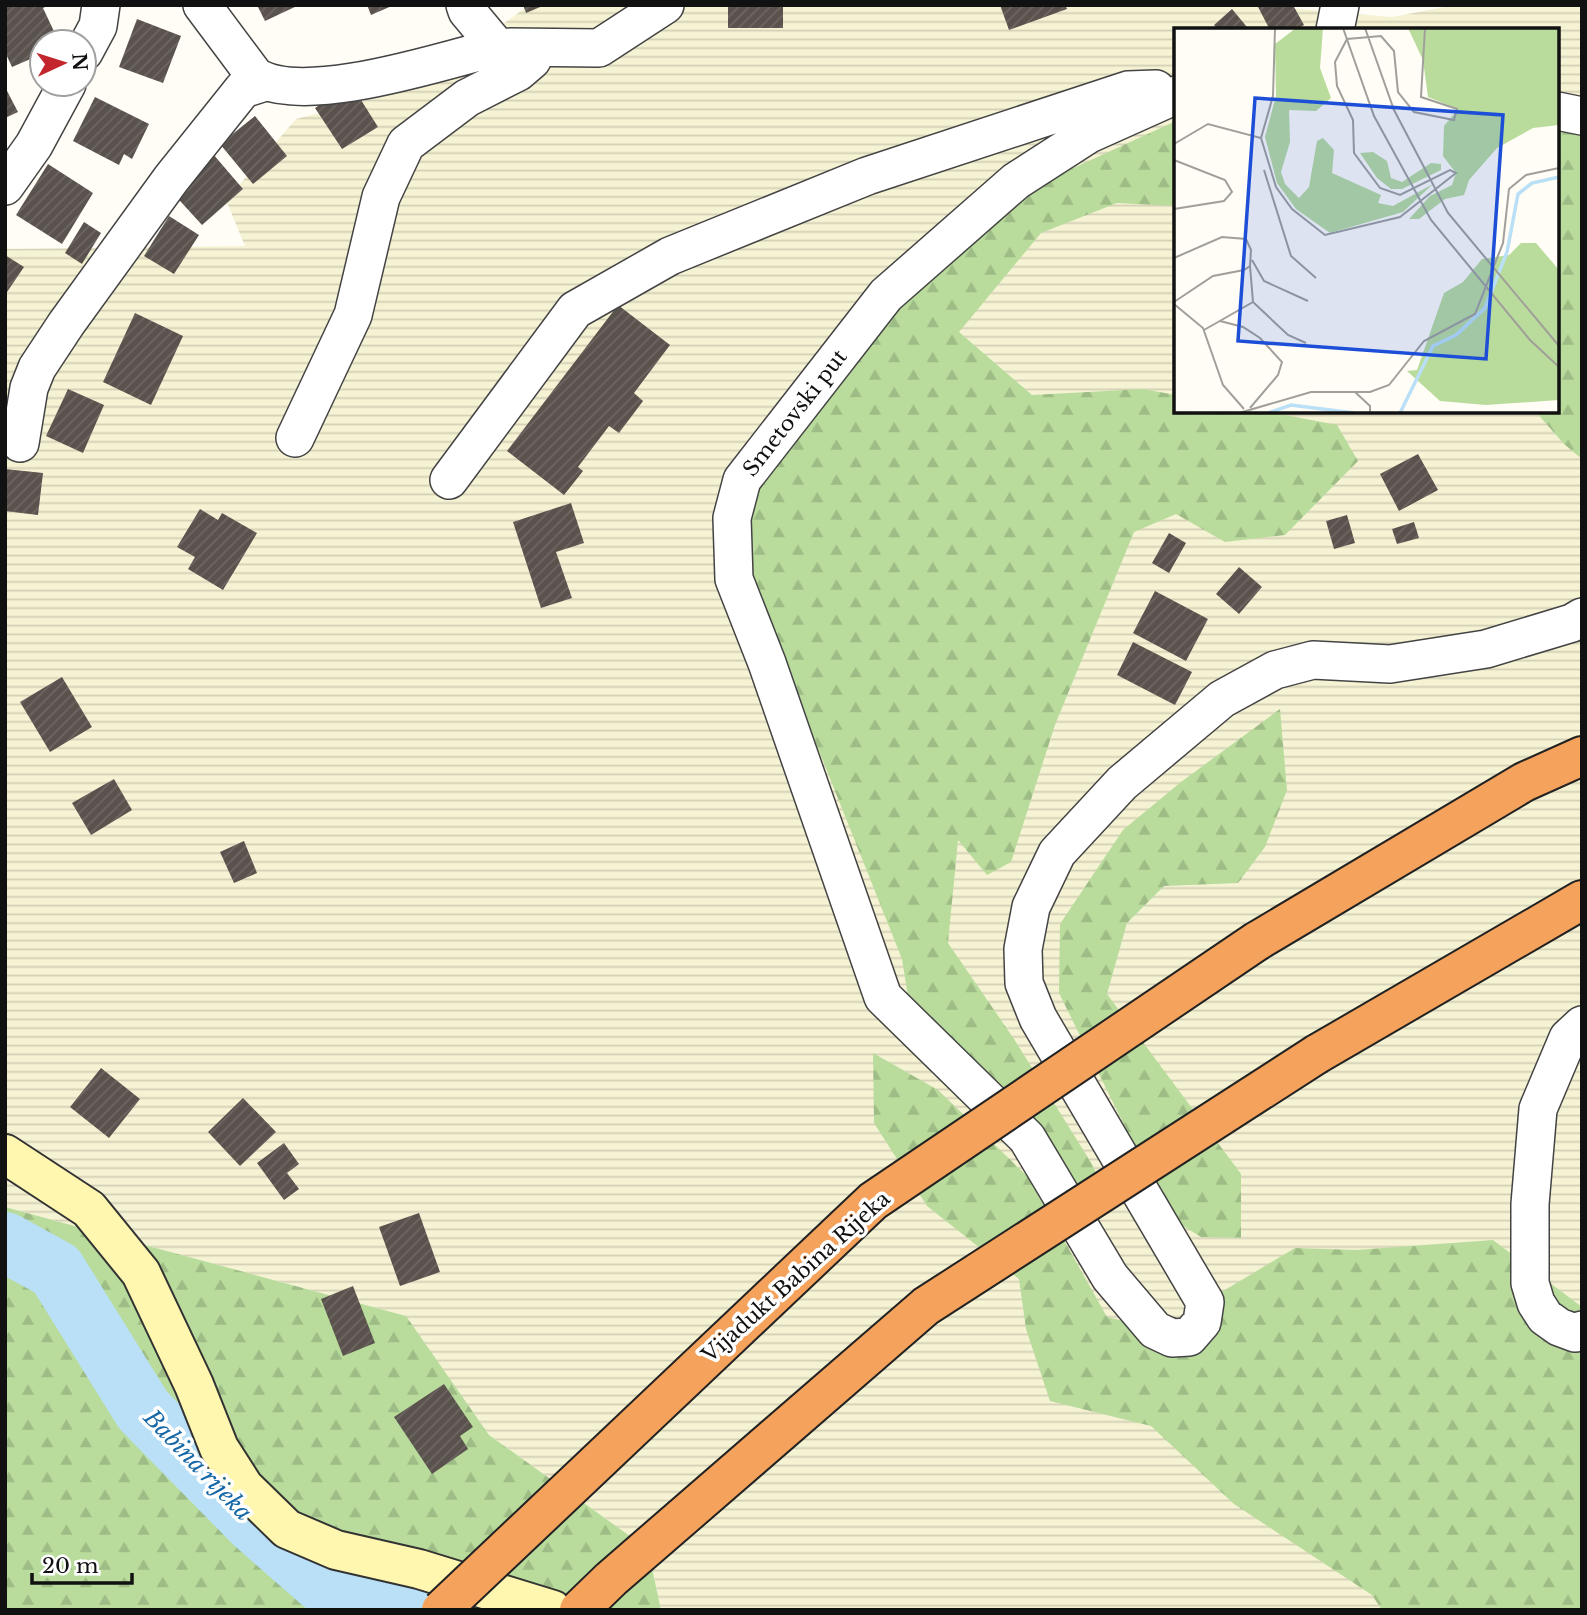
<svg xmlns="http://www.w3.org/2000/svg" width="1587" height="1615" font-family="'Libre Baskerville',serif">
<defs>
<pattern id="farmland-rules" width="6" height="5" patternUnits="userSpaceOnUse" patternTransform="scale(1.75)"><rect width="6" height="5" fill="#f6f3d4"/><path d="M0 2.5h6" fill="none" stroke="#d2cfb5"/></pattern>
<pattern id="forest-firs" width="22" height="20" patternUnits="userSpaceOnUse" patternTransform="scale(1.75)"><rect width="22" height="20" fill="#b9dc9c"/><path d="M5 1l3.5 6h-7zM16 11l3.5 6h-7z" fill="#9ebc85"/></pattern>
<pattern id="building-hatch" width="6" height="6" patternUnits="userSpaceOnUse" patternTransform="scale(1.75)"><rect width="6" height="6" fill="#5a524d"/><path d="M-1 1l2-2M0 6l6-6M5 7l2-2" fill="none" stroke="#6d6662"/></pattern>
</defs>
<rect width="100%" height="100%" fill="#fffdf5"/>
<path fill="url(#farmland-rules)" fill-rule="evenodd" d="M529 5H1254L1392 17 1455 5H1582V1610H661L648 1549 489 1435 405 1316 5 1207V249L245 246 226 200 296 119 419 86ZM1176 30H1557V411H1176Z"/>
<path fill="url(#forest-firs)" d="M1176 121V206L1117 203 1041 233 959 332 1032 395 1143 389 1176 395V411H1265L1337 425 1358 461 1285 535 1225 542 1176 514 1134 532 1055 725 1011 862 987 875 958 840 948 943 1014 1039 1092 1164 1107 1197 1087 1215 911 1015 902 959 764 613 743 548 752 498 887 316 935 273 1045 181Z
M1557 130 1582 134V459L1564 444 1535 411H1557Z
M1280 709 1287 790 1265 847 1238 883 1164 886 1127 923 1107 994 1241 1174V1238L1201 1237 1170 1218 1059 993 1060 924 1123 830 1181 782Z
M873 1053 938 1090 1029 1178 1107 1317 1189 1337 1205 1302 1295 1248 1356 1250 1493 1240 1582 1307V1610H1382L1372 1595 1234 1504 1151 1426 1050 1401 1026 1329 1019 1279 927 1206 874 1123Z
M5 1207 406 1316 489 1435 648 1549 661 1610H5Z"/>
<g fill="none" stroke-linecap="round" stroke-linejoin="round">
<path stroke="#b9e0f7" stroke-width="60" d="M5 1242 56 1270 143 1410 254 1523 327 1587 405 1610"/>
</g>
<path fill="url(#building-hatch)" d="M5 5H49L43 8 59 42H42V54L12 67 5 52Z
M257 5H299L265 21Z
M367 5H394L371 15Z
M523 5H545L526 13Z
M728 5H783V28H728Z
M1000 5H1065L1067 9 1009 30Z
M1257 5H1293L1304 25 1295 30H1270Z
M1232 9 1247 27 1244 30H1218L1214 25Z
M137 19 181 36 163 83 119 67Z
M351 84 378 127 342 149 315 108Z
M5 87 18 112 5 118Z
M95 97 149 124 132 159 124 154 119 165 73 141Z
M255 116 287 156 253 184 220 144Z
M213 154 243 189 202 225 171 191Z
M48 164 93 193 62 244 16 215Z
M169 216 199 235 174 274 144 256Z
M84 222 101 233 82 264 65 253Z
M5 255 24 267 5 295Z
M618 305 670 345 634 393 643 401 619 433 609 426 578 467 583 471 564 495 507 451Z
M135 313 183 336 151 405 103 382Z
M68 389 104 405 83 453 46 436Z
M1418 454 1438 490 1399 511 1380 474Z
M5 469 43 473 38 515 5 511Z
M571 503 584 543 556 552 572 598 541 608 513 522Z
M200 509 218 520 222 513 257 533 223 590 188 569 195 557 177 547Z
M1347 515 1355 543 1334 549 1326 521Z
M1414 522 1419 538 1397 544 1392 529Z
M1169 533 1186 543 1169 573 1152 563Z
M1239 567 1262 587 1239 614 1216 594Z
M1155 591 1208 619 1186 661 1133 633Z
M1133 642 1192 672 1175 705 1117 675Z
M62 677 92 727 50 752 20 702Z
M114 779 132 810 91 835 72 803Z
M244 841 257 873 234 883 220 852Z
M101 1068 140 1099 109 1138 70 1107Z
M243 1098 276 1132 240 1166 208 1132Z
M284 1143 299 1164 287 1173 299 1189 284 1200 257 1163Z
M419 1213 440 1272 400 1286 379 1227Z
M353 1286 375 1343 343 1356 321 1299Z
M444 1384 473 1427 460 1436 468 1449 432 1474 394 1417Z"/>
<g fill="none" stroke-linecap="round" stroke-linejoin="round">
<defs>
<path id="street" d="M202 5 255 76C303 107 442 61 497 47
M465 5 467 11 497 47 599 48 665 5
M1335 30 1340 5
M84 52 98 26 101 5
M1176 95 1089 134 1016 181 886 295 742 480 732 518 734 579 767 663 883 997 1027 1138 1110 1277 1155 1330 1172 1338 1189 1337 1202 1322 1205 1302 1038 1018 1024 983 1023 949 1031 907 1057 853 1122 783 1222 699 1275 670 1313 660 1390 664 1486 649 1572 623 1582 617
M1557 111 1582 116
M5 186 34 145 67 84
M295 438 353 315 381 197 406 144 467 98 518 72 532 60 537 49
M20 443 29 388 37 368 66 324 171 179 243 89 265 82
M449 480 575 310 670 256 867 176 1128 90 1156 89
M1582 1025 1568 1038 1538 1109 1530 1204V1283L1536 1303 1545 1317 1559 1327 1575 1333 1582 1330"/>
<path id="secondary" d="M5 1154 89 1209 141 1273 194 1385 219 1448 244 1487 287 1529 336 1550 419 1569 553 1610"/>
<path id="highway" d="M1257 941 1524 782 1582 756
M1317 1054 1582 900"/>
</defs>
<use href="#street" stroke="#444" stroke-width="40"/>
<use href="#secondary" stroke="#333" stroke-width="42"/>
<use href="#highway" stroke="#222" stroke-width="42"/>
<use href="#street" stroke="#fff" stroke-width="37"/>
<use href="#secondary" stroke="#fff6b0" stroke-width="38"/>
<use href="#highway" stroke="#f5a25d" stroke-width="38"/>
<defs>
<path id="highway-bridge" d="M441 1610 873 1201 1257 941
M579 1610 611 1579 926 1306 1317 1054"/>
</defs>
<use href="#highway-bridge" stroke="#222" stroke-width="42" stroke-linecap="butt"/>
<use href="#highway-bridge" stroke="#f5a25d" stroke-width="38"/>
</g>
<g text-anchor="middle" stroke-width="7" stroke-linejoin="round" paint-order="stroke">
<g font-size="21" fill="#111" stroke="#fff">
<text transform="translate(795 413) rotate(-52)" y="7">Smetovski put</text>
<text transform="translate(796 1277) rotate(-42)" y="7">Vijadukt Babina Rijeka</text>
</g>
<g font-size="23" font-style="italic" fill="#1768a6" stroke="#fff">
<text transform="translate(198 1465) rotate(46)" y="8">Babina rijeka</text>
</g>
</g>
<g transform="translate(1174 28)">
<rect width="385" height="385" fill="#fffdf5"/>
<path d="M122 0H149L146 40 157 70 142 83 115 82 116 114 107 144 111 156 125 170 135 159 143 113 149 110 160 122 158 145 207 167 204 175 219 178 259 156 229 184 156 205 122 181 103 155 91 109 102 68 101 16ZM234 0H385V97L359 100 323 120 295 152 290 167 271 171 245 191H235L256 168 278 157 282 145 269 128 270 98 284 81 254 69 249 32ZM199 124 213 133 217 150 228 154 257 135 267 136V142L228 161H217L203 150 186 125ZM347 215H362L385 242V372L312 377 266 373 233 343 243 342 270 265 289 254 308 231 335 227Z" fill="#b9dc9c"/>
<path fill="none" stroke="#b9e0f7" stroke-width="3.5" d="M94 385 117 377 180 385M226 385 259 318 282 307 311 280 333 224 344 166 358 155 385 149"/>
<path fill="none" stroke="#a09f9a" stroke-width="2" d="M169 0 200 88 257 192 356 312 385 339M191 0 220 82 274 185 385 318M87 110 99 68 101 0M0 116 34 96 87 110 102 159 118 181 151 207 226 189 282 145 276 142 226 167 206 160 180 125 179 92 163 58 161 34 173 11 207 8 220 23 224 64 240 84 280 92 283 81 247 69 251 0M0 132 51 152 58 164 50 173 0 181M90 142 117 228 142 250M0 230 48 209 72 211 77 222 76 238 70 242 39 248 0 274M78 232 90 253 134 273M79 274 114 307 132 315M0 276 29 300 49 357 70 381M46 293 69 299 86 310 108 334 104 347 76 380M30 302 79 274 76 238M181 364 196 378V385M65 385 137 364H196L215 357 250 313 301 286 329 215 335 161 352 147 385 140"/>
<path fill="#1d4ed8" fill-opacity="0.15" stroke="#1d4ed8" stroke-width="3.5" d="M81 70 329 87 312 331 64 313Z"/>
<rect width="385" height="385" fill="none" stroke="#111" stroke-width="3.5"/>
</g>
<rect width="1587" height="1615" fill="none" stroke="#111111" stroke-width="14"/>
<g transform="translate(63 63) rotate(86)"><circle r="33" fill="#ffffff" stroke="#a0a0a0" stroke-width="2"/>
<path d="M0-5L12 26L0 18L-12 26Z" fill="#c4262e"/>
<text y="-10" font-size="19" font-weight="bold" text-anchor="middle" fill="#111111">N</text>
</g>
<path d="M32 1573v10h100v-10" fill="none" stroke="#111111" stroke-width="3.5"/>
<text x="42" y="1573" font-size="21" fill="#111111" stroke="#ffffff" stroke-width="5" paint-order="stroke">20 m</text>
</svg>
